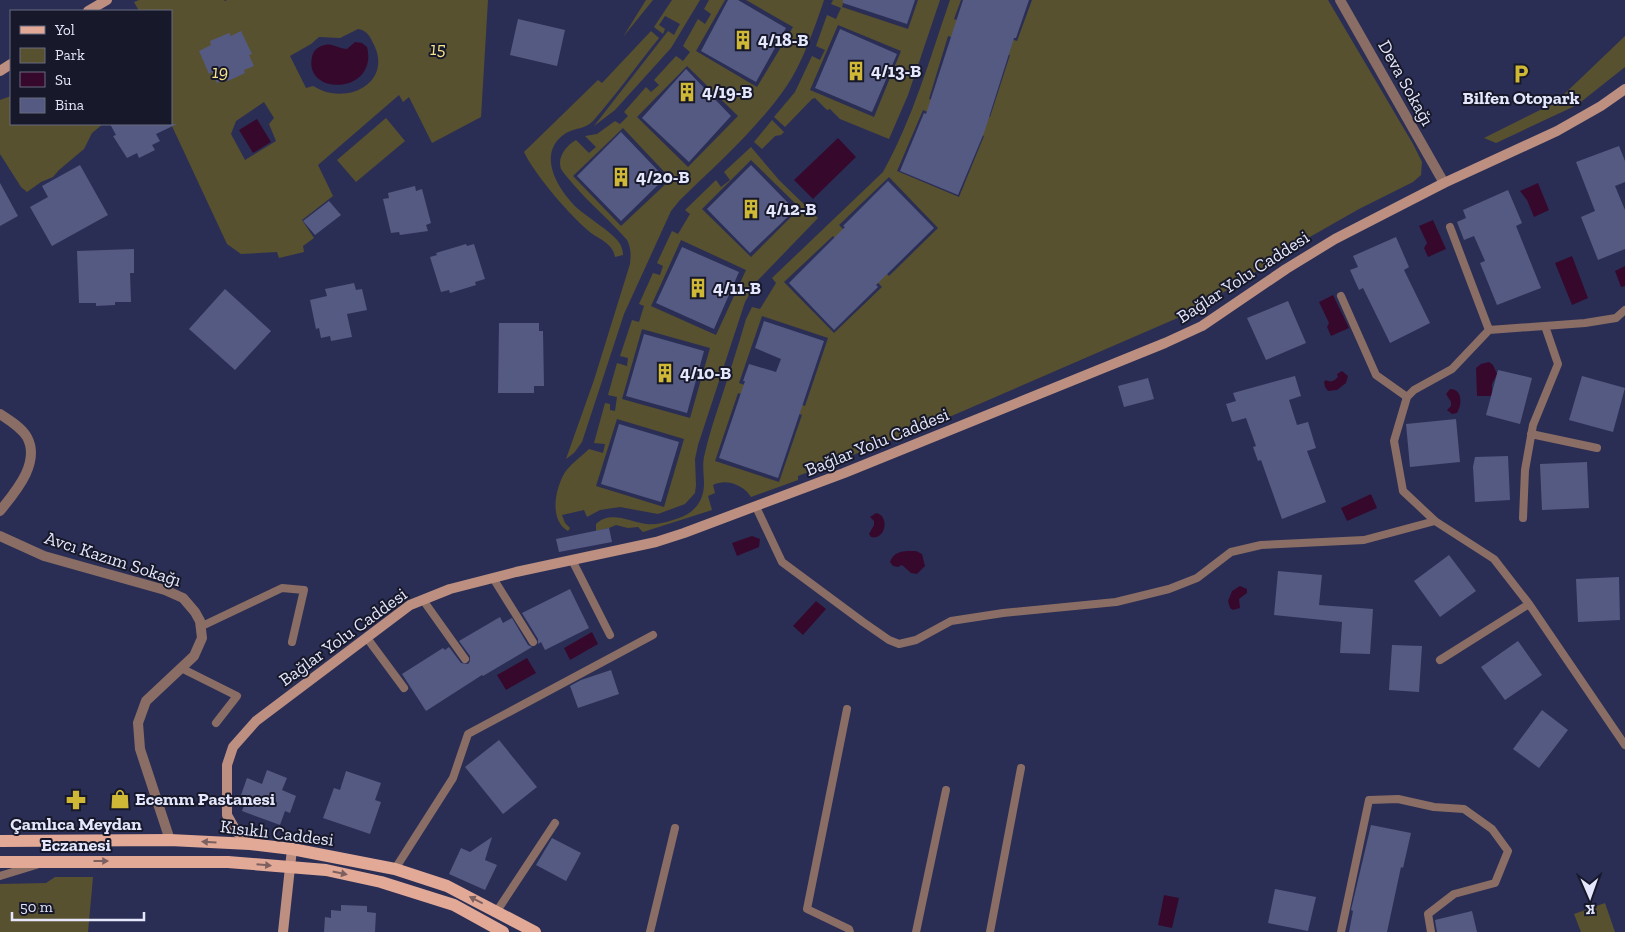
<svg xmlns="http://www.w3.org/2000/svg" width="1625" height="932" font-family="'Zilla Slab',serif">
<rect width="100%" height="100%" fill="#2b2e54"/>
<path fill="#58512f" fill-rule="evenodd" d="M139 0H224L225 1 227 0H488L481 117 432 143 409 97 403 102 399 95 318 165 333 196 302 220 314 238 303 246 304 252 279 258 277 252 241 254 227 244 171 124V11H139L134 2ZM358 29C365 30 369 34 372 41 391 73 364 98 331 93 324 92 319 89 313 86L306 88 290 56 311 44 319 37 340 38ZM264 102 274 118 269 124 276 141 245 160 231 134 236 121Z
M646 0H653L623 37Z
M672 0H700L671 48 615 110 594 126 668 31 674 35 680 24 665 16 659 25 665 29 663 34 654 27Z
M709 0H725L696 51 757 87 793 27 746 0H824C815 27 802 64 786 87 756 130 716 165 679 201L671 211 624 314 582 442 574 453 566 459 594 380 630 264C631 254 631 248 627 240 610 220 590 204 573 184 569 179 564 174 561 169 557 157 566 146 576 140L589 153 596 147 585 136 597 134 615 121 620 124 628 116 624 112 646 87 651 92 659 85 654 80 676 56 683 61 690 52 683 46 698 19 705 24 711 14 704 9ZM687 66 738 116 688 167 637 117ZM623 128 671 179 621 226 573 176Z
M833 0H844L842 7 908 29 918 0H940L908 95 889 139 840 119 830 109 827 110 815 98 812 99 785 127 774 117 795 92 812 56 820 60 825 50 816 46 827 15 836 19 841 8 831 4ZM838 25 901 51 874 117 810 90Z
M950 0H961L954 19 1017 41 1032 0H1328L1413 144 1422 162 1421 175 1413 182 1359 209 1308 238 1196 310 926 427 798 476V480L751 497C744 485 726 478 713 485L715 493 708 496 712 510 643 532 638 527 628 528 616 525 609 528 596 531V524C611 510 629 522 646 524 655 525 664 523 673 520 684 517 694 512 700 501 708 486 701 472 704 457 708 438 714 420 720 402 729 374 738 347 746 319L752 307 760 309 776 283 772 278 883 172C913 118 930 58 950 0ZM948 36 1010 55 990 117 929 99ZM923 110 984 136 959 197 897 171ZM889 177 938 228 889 276 839 225ZM833 236 882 287 834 333 784 282ZM762 316 828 338 805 406 739 383ZM738 393 802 415 779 482 715 461Z
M651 31 659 38C637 65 616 95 593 121 586 129 574 128 566 133 535 153 558 190 577 208 587 217 615 234 620 244 622 247 623 252 623 255L615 257C613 244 601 240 591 233 572 218 534 174 524 152L598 80 602 83Z
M1625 36V67L1577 105 1496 143 1484 138 1556 102Z
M11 96V124H103L92 133 84 149 59 170 53 177 41 182 27 192 21 187 0 154V100Z
M386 118 405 141 356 182 337 160Z
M772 120 784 132 781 135 775 136 762 149 754 142Z
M751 147 779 180 818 218 763 275 756 282 745 302 698 445 695 459 696 485 695 493 685 504 658 514 620 507 600 510 587 517 584 510 562 515 565 523 570 528 568 531C549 520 555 490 564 474 569 465 581 457 589 449L603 453 605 444 594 443 605 403 610 404V410L615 411 617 397 608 395 617 363 627 366 628 358 620 356 632 320 639 322 644 306 639 304 653 273 660 275 663 266 657 263 672 231 678 234 690 214 685 210 716 180 721 187 730 180 724 172ZM751 160 800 208 751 257 702 209ZM681 240 746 270 716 335 651 306ZM642 329 710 348 690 418 622 399ZM617 419 684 439 664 507 596 486Z
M55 877H93L88 932H0V884L46 883Z
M1605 903 1615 932H1581L1574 914Z"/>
<path fill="#36092c" d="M355 42 362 43 367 47C379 94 303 97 312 57 313 51 318 46 325 45 333 43 339 49 347 49Z
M257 119 271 142 253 153 239 130Z
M838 138 856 157 813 199 794 180Z
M1538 183 1549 210 1534 217 1527 200 1520 191Z
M1433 220 1446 249 1428 257 1424 248 1427 243 1419 226Z
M1572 256 1588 298 1572 305 1555 263Z
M1625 266V286L1621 287 1615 271Z
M1333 295 1349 328 1331 336 1327 327 1329 323 1319 302Z
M1489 362 1493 365 1497 374 1492 384V396H1477L1476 368 1481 364Z
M1342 371 1348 376 1346 383 1337 390 1328 391 1325 387 1324 382 1326 380C1331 383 1334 381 1338 377L1337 374Z
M1450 389C1463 389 1462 405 1457 413L1452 414 1447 410 1451 406V402L1446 394Z
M1371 494 1377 508 1347 521 1341 508Z
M876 513C890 515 886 541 871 537L869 534 874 525V521L870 517Z
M752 536 760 539 759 547 737 556 732 543Z
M916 551 922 554 925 566 917 574 911 573 902 565 898 567 893 566 890 562C894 550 905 551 916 551Z
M1240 586 1247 589V593L1239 599 1240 608 1233 610 1230 608 1228 601 1232 591Z
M816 601 826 609 803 635 793 626Z
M592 632 598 644 570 660 564 648Z
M527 658 536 673 506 690 497 675Z
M1164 895 1179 898 1172 928 1158 925Z"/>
<path fill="#555a83" d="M728 0H738L786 28 756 82 701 51Z
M843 0H915L907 24 843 3Z
M963 0H1029L1016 38H1014L984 133 958 195 900 171 924 113 926 114Z
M518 19 565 30 557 66 510 55Z
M840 29 897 54 872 112 815 88Z
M241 31 252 54 249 55 254 66 244 70 245 73 228 81 226 78 217 83 212 72 209 74 199 51 211 45 210 41 229 33 231 36Z
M686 69 731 116 689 162 642 118Z
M110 124H177L156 134 160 141 152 145 155 150 139 158 137 153 127 158 113 136 116 135Z
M621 132 665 178 621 221 577 176Z
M1619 146 1625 161V182L1615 186 1625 210V249L1598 260 1581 217 1595 211 1576 162Z
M80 165 108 215 52 246 30 207 48 197 42 186Z
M751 165 795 210 750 253 707 209Z
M888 181 934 228 876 285 878 287 834 330 789 283 845 227 843 226Z
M0 183 18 216 0 226Z
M415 186 416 191 422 189 431 223 426 225 428 231 400 235 399 232 391 233 383 199 389 198 388 193Z
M1508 190 1522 223 1516 226 1541 288 1497 305 1480 263 1485 261 1474 236 1464 240 1457 222 1466 218 1463 210Z
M329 201 341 215 315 235 303 221Z
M1396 237 1409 267 1404 270 1430 323 1390 343 1363 288 1359 290 1350 270 1358 267 1353 256Z
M466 244 467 246 474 244 485 279 475 282 476 285 450 293 449 290 441 292 430 257 437 255 436 253Z
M682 247 739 272 714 329 656 303Z
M134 249V273H130L131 302H115V305L96 306V303H79L77 251Z
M354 283 356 290 362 289 367 310 347 314 352 337 331 341 330 336 321 338 319 328 316 329 310 300 327 296 325 289Z
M225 289 271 331 235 370 189 329Z
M1288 301 1306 343 1266 360 1247 318Z
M764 321 824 341 778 478 719 458 745 381H743L749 364 776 372 781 359 755 348Z
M499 323H539V331H543L544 386H534V393H498Z
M644 334 704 351 687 413 626 396Z
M1498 370 1532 378 1520 424 1486 415Z
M1295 376 1301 396 1289 400 1297 425 1308 422 1316 448 1307 451 1326 502 1282 519 1261 460 1258 461 1253 447 1256 446 1246 418 1232 422 1226 404 1236 401 1233 393Z
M1582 376 1625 388 1613 432 1569 420Z
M1148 378 1154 399 1124 407 1118 386Z
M1456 419 1460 462 1410 467 1406 424Z
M619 424 679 442 661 502 601 484Z
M1508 456 1510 500 1475 502 1473 467 1475 457Z
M1587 462 1589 508 1542 510 1540 464Z
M609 528 612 542 559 552 556 539Z
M1449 555 1476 591 1440 617 1414 581Z
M1278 571 1322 575 1319 605 1373 609 1370 654 1340 653 1342 622 1274 615Z
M1619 577 1620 620 1578 622 1576 579Z
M570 589 589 628 545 650 541 642 538 644V639L522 613Z
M500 617 503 623 512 618 528 645 532 647 483 676 482 675 426 711 402 674 443 648 445 650 449 647 461 663 468 664 470 661V656L459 641Z
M1518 641 1542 675 1505 700 1481 667Z
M1392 645 1422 646 1419 692 1389 690Z
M611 670 619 694 578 708 570 686 581 680Z
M1542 710 1568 730 1539 768 1513 749Z
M499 740 537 787 503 814 465 767Z
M267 770 287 778 282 790 296 796 290 813 285 811 280 825 242 811 247 797 241 795 247 778 262 784Z
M346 771 381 783 375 800 381 802 370 834 323 818 334 788 340 790Z
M1371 825 1411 833 1403 868 1401 867 1387 932H1349L1353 911 1351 910Z
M492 837 485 860 497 865 485 890 449 874 461 848 470 852Z
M552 838 581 853 566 881 536 865Z
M1275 889 1316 897 1308 931 1268 923Z
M341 905 367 906V912L376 913 375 932H324L325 917 331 918V910L341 911Z
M1472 911 1477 932H1437L1435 920Z"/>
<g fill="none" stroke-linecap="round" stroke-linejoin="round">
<path stroke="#8a6e65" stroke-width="8" d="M1450 227 1489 330
M1341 296 1376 375 1407 397
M1625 310 1616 318 1585 323 1489 330 1452 369 1414 390 1407 397 1394 441 1403 491 1435 521 1494 559 1529 604 1625 745
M1531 434 1597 448
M756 507 782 562 863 622 889 640 899 644 916 640 951 621 1003 613 1116 602 1169 589 1197 578 1231 552 1261 545 1364 540 1435 521
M1523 518 1525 470 1533 425 1558 364 1545 326
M572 560 610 635
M493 578 533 642
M423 600 465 659
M200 627 282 588 304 590 292 642
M367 638 404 688
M1440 660 1529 604
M181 668 237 696 216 723
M847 709 807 909 849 929 850 932
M395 869 453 778 468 734 653 635
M0 876 36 865
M497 911 555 823
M650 932 675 828
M916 932 946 790
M990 932 1021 768
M1341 932 1369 800 1398 799 1434 807 1464 809 1492 829 1508 851 1495 883 1454 894 1428 914 1431 932"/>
<path stroke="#8a6e65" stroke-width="10" d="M1340 0 1444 183
M0 414C9 420 21 427 27 437 41 463 15 492 0 511
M0 536 44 556 165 590 183 598 195 612 200 621 202 638 194 656 146 701 138 723 140 749 170 840"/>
<path stroke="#bc8f81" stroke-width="10" d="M88 11 107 0
M0 71 11 64
M250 844 236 831 227 815V765L233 747 256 721 410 605 450 589 516 572 656 542 684 533 844 473 1165 343 1202 326 1286 269 1335 239 1444 183 1557 131 1601 106 1625 89
M283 932 292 849"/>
<path stroke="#e2a997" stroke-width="12" d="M0 841 170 840 250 844 292 849 395 869 447 886 535 932
M0 862H228L326 870 381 882 454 905 503 932"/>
</g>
<defs><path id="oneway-solid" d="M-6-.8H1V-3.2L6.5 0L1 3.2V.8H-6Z" transform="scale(1.25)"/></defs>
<g fill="#7c6060">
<use href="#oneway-solid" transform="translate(209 842) rotate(-177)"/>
<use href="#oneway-solid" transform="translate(101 861)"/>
<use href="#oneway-solid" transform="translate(264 865) rotate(5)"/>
<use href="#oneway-solid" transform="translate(340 873) rotate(12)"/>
<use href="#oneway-solid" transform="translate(476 900) rotate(-153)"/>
</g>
<defs>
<symbol id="building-bare" viewBox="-9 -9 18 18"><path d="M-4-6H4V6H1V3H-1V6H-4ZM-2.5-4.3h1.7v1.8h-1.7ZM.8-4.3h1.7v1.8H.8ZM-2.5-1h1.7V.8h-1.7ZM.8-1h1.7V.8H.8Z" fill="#d0b837" stroke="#17182a" stroke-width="2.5" paint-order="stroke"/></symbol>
<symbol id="parking-bare" viewBox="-9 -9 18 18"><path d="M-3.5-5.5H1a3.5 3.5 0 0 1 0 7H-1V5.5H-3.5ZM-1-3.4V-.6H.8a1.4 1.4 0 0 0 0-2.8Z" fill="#d0b837" stroke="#17182a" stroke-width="2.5" paint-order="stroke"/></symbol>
<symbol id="shop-bare" viewBox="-9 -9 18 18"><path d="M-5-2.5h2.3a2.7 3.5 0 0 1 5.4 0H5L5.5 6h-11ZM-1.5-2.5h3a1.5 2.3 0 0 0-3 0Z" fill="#d0b837" stroke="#17182a" stroke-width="2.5" paint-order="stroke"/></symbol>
<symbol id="pharmacy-bare" viewBox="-9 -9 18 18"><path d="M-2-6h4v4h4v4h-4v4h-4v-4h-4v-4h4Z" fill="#d0b837" stroke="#17182a" stroke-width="2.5" paint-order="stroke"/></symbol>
</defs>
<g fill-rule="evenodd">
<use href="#building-bare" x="729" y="26" width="28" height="28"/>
<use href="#building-bare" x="842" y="57" width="28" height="28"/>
<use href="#parking-bare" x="1507" y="60" width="28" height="28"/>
<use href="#building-bare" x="673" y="78" width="28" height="28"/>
<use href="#building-bare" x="607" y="163" width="28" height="28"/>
<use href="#building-bare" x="737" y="195" width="28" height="28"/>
<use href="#building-bare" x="684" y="274" width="28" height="28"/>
<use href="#building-bare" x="651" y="359" width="28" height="28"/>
<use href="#shop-bare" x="106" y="785" width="28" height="28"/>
<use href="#pharmacy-bare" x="62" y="786" width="28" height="28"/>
</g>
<g text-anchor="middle" stroke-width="4" stroke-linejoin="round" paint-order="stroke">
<g font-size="18" font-weight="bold" fill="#e5e8fc" stroke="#17182a" text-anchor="start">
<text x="758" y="46">4/18-B</text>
<text x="871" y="77">4/13-B</text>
<text x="702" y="98">4/19-B</text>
<text x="1521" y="104" text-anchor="middle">Bilfen Otopark</text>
<text x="636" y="183">4/20-B</text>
<text x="766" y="215">4/12-B</text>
<text x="713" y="294">4/11-B</text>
<text x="680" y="379">4/10-B</text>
<text x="135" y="805">Ecemm Pastanesi</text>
<text x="76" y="830" text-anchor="middle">Çamlıca Meydan<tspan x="76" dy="21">Eczanesi</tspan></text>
</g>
<g font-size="18" font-style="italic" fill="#f7e488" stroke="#17182a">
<text x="438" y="55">15</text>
<text x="220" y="78">19</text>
</g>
<g font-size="18" fill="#e5e8fc" stroke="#17182a">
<text transform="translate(1406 83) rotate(61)" y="6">Deva Sokağı</text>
<text transform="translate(1243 277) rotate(-33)" y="6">Bağlar Yolu Caddesi</text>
<text transform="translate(877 442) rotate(-22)" y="6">Bağlar Yolu Caddesi</text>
<text transform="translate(113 559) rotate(18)" y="6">Avcı Kazım Sokağı</text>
<text transform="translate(343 637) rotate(-36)" y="6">Bağlar Yolu Caddesi</text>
<text transform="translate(277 833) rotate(7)" y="6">Kısıklı Caddesi</text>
</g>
</g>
<rect x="10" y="10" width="162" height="115" fill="#17182a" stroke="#696b7e"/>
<rect x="20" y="26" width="25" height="8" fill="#e2a997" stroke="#696b7e"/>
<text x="55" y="35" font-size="15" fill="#e5e8fc">Yol</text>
<rect x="20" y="48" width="25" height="15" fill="#58512f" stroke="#696b7e"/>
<text x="55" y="60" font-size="15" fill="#e5e8fc">Park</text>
<rect x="20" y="72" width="25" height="15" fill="#36092c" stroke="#696b7e"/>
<text x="55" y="85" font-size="15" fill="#e5e8fc">Su</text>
<rect x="20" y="98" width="25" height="15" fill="#555a83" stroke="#696b7e"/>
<text x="55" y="110" font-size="15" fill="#e5e8fc">Bina</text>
<g transform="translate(1590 897) rotate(178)" stroke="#17182a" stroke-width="4" paint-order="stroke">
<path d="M0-4L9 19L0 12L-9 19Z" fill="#e5e8fc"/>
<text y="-8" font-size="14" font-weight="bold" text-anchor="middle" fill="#e5e8fc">K</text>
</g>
<path d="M12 912v8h132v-8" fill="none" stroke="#e5e8fc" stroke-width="2.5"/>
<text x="20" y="912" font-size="15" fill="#e5e8fc" stroke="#17182a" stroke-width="4" paint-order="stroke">50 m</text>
</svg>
